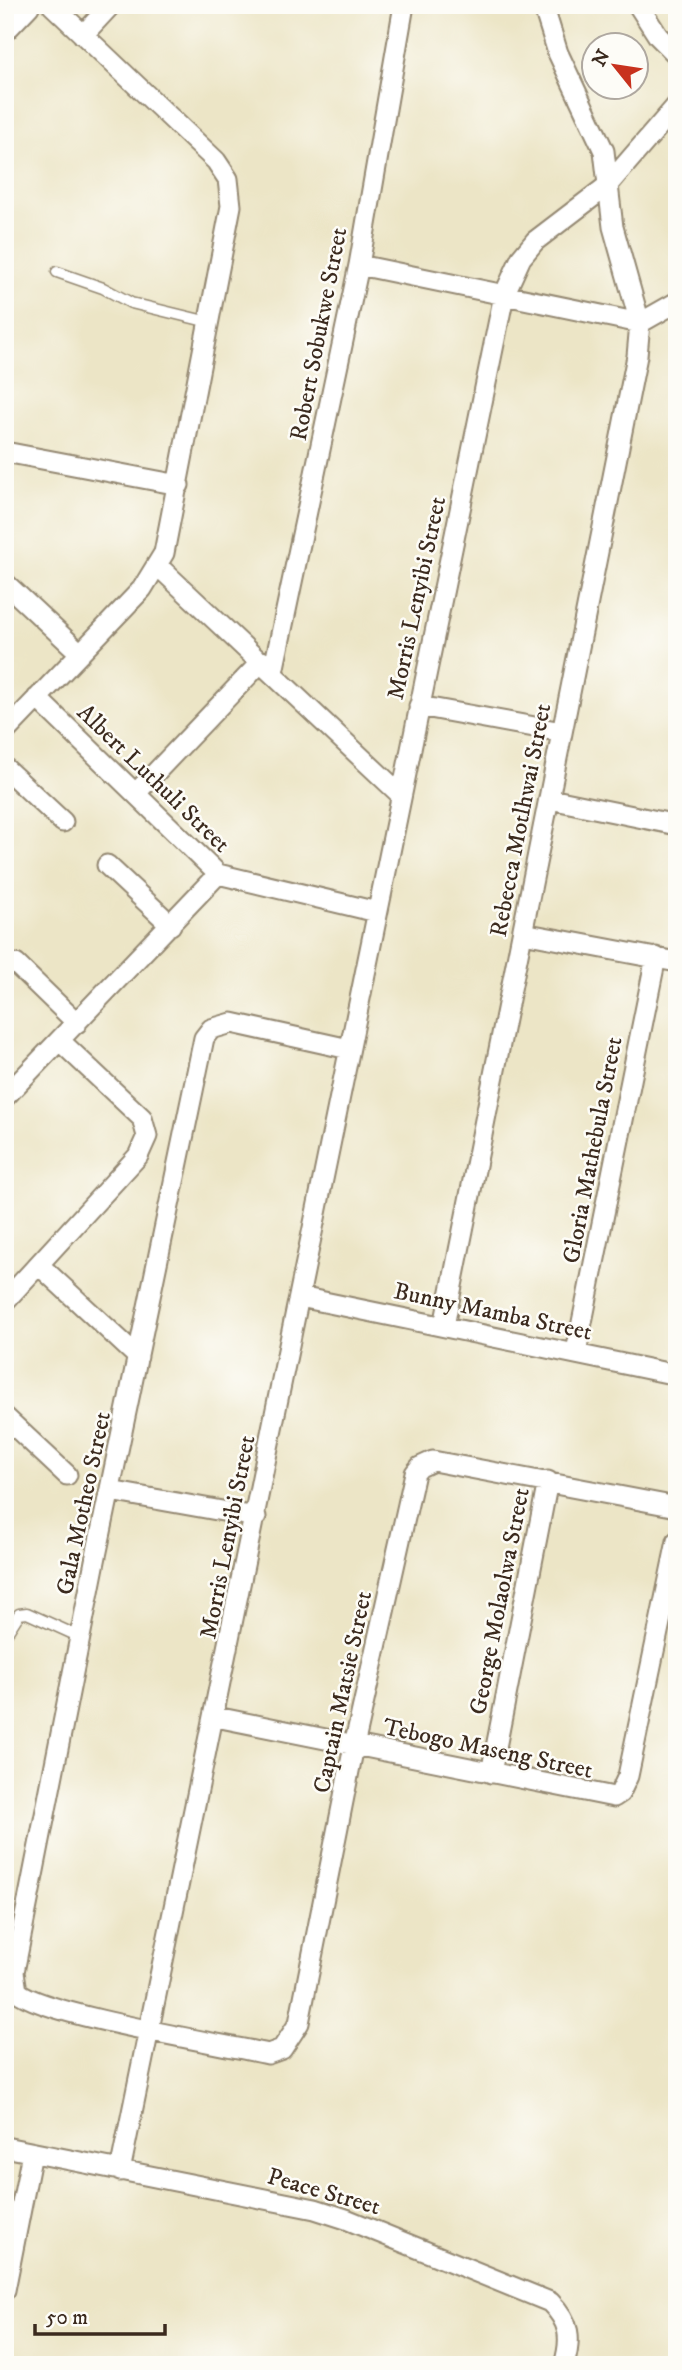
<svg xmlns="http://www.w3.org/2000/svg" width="682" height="2370" font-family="'IM FELL DW Pica',serif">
<rect width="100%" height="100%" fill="#fdfcf7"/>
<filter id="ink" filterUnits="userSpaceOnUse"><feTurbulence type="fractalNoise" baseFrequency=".0143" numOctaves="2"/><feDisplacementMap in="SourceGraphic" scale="14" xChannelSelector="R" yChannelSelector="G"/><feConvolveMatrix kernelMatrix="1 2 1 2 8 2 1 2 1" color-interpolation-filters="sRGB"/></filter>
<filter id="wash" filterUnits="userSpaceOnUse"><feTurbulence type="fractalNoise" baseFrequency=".00686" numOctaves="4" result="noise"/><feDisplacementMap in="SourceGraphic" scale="28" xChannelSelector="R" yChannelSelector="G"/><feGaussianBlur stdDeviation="1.57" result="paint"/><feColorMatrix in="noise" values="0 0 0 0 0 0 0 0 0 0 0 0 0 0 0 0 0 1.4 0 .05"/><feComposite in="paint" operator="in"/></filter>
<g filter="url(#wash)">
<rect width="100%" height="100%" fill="#ece5c6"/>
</g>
<g filter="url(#ink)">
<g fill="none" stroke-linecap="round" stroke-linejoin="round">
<defs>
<path id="service" d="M57 272 103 288 131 303 209 322
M5 1636 19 1614 27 1613 80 1637"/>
<path id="minor" d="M638 5 658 36 677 55
M83 35 111 5
M359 265 640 323 677 302
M5 452 179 485
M158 566 401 795
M5 583 80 653
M273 672 359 265 404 5
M419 706 562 732
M5 732 142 589 164 553 231 206 228 179 216 161 52 5
M5 768 63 822
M136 793 262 661
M550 799 677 825
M107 865 171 925
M218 874 377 912
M523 933 677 962
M16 964 77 1023
M349 1049 232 1023 211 1029 204 1038 96 1556 14 1972 17 1991C43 2015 223 2044 268 2054L282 2049 299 2023 354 1746 415 1473 420 1467 433 1461 677 1507
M5 1097 218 874 37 698
M39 1265 138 1357
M300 1297 677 1375
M5 1301 138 1156 147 1136 142 1118 60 1041
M444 1326 637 356 640 323 613 227 604 151 558 53 543 5
M576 1352 656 957
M5 1417 67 1475
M110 1491 256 1517
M216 1717 614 1797 620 1793 628 1776 677 1541
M491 1773 548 1481
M5 2147 315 2209 346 2219 550 2302C570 2322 572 2338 564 2365
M120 2171C250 1546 374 920 504 295L521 258 535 241 607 186 677 105
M5 2290 32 2153"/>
<path id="tertiary" d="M5 28 27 5"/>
</defs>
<use href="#service" stroke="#948872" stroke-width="13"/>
<use href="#minor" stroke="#948872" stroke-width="23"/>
<use href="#tertiary" stroke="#948872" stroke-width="28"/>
<use href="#service" stroke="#fff" stroke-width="10"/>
<use href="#minor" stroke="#fff" stroke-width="19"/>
<use href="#tertiary" stroke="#fff" stroke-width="24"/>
</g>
</g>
<g text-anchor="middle" stroke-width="5" stroke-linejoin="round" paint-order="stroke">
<g font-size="24" fill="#3b2a1e" stroke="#fdfcf7">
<text transform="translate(318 334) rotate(-79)" y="8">Robert Sobukwe Street</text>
<text transform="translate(416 598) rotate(-78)" y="8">Morris Lenyibi Street</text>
<text transform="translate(154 778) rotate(44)" y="8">Albert Luthuli Street</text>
<text transform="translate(520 820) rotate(-79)" y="8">Rebecca Motlhwai Street</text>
<text transform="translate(592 1150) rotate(-79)" y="8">Gloria Mathebula Street</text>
<text transform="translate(493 1311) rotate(12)" y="8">Bunny Mamba Street</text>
<text transform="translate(83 1503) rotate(-78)" y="8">Gala Motheo Street</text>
<text transform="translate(227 1537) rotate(-79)" y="8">Morris Lenyibi Street</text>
<text transform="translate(499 1601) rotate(-79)" y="8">George Molaolwa Street</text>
<text transform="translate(342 1692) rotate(-78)" y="8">Captain Matsie Street</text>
<text transform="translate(488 1748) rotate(12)" y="8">Tebogo Maseng Street</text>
<text transform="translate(324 2191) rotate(16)" y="8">Peace Street</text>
</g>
</g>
<rect width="682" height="2370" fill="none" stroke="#fdfcf7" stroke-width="28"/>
<g transform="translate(615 66) rotate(300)"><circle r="33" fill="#fdfcf7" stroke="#afa8a0" stroke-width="2"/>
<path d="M0-5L12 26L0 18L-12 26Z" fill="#c8321e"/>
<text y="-10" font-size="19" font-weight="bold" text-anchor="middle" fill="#3b2a1e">N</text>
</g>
<path d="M35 2324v10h130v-10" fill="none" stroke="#3b2a1e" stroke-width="3.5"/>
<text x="46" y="2324" font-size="21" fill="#3b2a1e" stroke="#fdfcf7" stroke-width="5" paint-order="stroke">50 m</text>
</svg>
